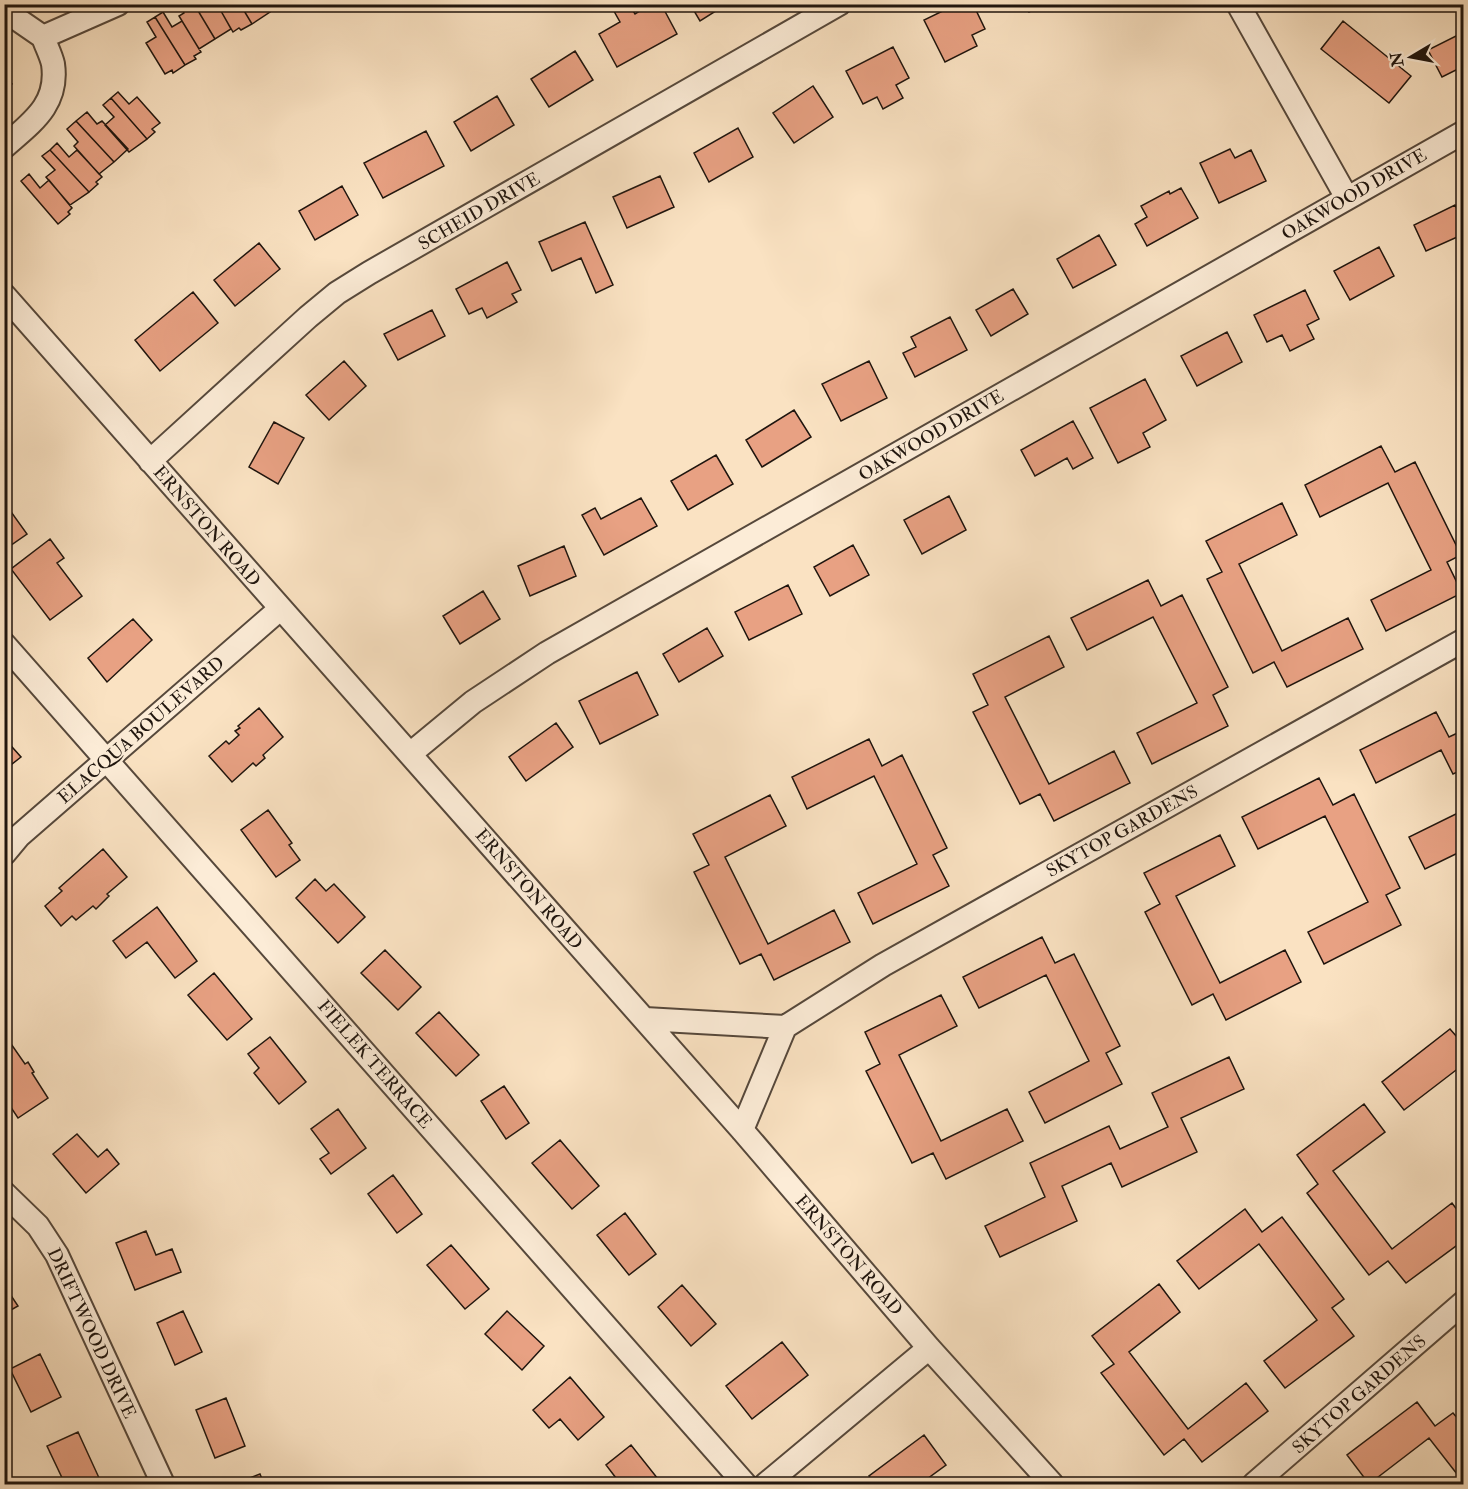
<svg xmlns="http://www.w3.org/2000/svg" width="1468" height="1489" font-family="'IM FELL Double Pica',serif">
<rect width="100%" height="100%" fill="#fae2c2"/>
<filter id="stains"><feTurbulence type="fractalNoise" baseFrequency=".00333" numOctaves="4"/><feColorMatrix values="0 0 0 0 .2 0 0 0 0 .09 0 0 0 0 .02 0 0 0 .5 -.17"/></filter>
<radialGradient id="worn" r=".72"><stop offset=".6" stop-color="#630" stop-opacity="0"/><stop offset="1" stop-color="#630" stop-opacity=".3"/></radialGradient>
<path fill="#e8a183" stroke="#1f150e" stroke-width="1.5" d="M180 4H194L215 39 199 49 179 16 184 13Z
M194 4H217L231 29 215 39Z
M217 4H240L252 24 241 30 239 28 233 32Z
M240 4H265L270 12 252 24Z
M610 4H629L635 14 651 4H661L677 34 617 67 599 34 620 22Z
M690 4H727L700 21Z
M957 4H973L985 29 972 35 977 46 945 62 924 20Z
M1026 4H1046L1029 12Z
M163 12 172 27 182 21 201 52 194 56 196 59 185 65 155 17Z
M155 17 185 65 173 73 172 70 165 74 146 43 156 37 147 22Z
M1343 21 1411 76 1389 103 1321 49Z
M1464 32V66L1442 77 1428 50Z
M893 47 909 78 896 85 903 98 883 109 877 97 863 104 846 71Z
M575 51 593 80 549 107 531 79Z
M6 77 12 84 4 90V78Z
M813 86 833 117 794 143 773 113Z
M118 92 129 104 137 97 160 123 152 129 155 132 147 139 111 98Z
M497 96 514 125 471 151 454 122Z
M111 98 147 139 129 152 105 125 114 117 103 105Z
M87 112 97 124 102 121 128 149 114 162 76 121Z
M76 121 114 162 99 174 74 146 78 142 67 129Z
M738 128 753 157 709 182 694 153Z
M426 131 444 166 383 198 364 163Z
M57 143 69 157 77 150 102 177 96 182 98 184 89 192 50 150Z
M1230 149 1235 158 1251 150 1266 181 1219 203 1200 163Z
M50 150 89 192 70 205 46 177 55 170 42 156Z
M29 174 40 188 49 180 72 208 68 212 70 214 58 224 21 181Z
M660 176 674 207 627 228 613 197Z
M342 186 358 215 315 240 299 211Z
M1181 188 1198 218 1147 246 1135 224 1147 217 1141 206 1169 191 1170 194Z
M1455 205 1464 223V234L1426 251 1414 225Z
M585 222 613 285 596 293 581 258 552 271 539 242Z
M1099 235 1116 265 1073 288 1057 259Z
M259 243 280 269 235 306 214 280Z
M1379 247 1394 276 1350 300 1334 271Z
M507 262 521 290 512 294 517 302 487 318 482 308 469 314 456 289Z
M1013 289 1028 314 991 336 976 310Z
M1305 290 1319 319 1307 325 1314 339 1290 351 1282 335 1267 342 1254 315Z
M193 292 218 323 160 371 135 340Z
M432 310 445 336 398 360 384 334Z
M950 317 967 350 915 377 903 353 916 347 911 337Z
M1227 332 1242 362 1197 386 1181 356Z
M344 361 366 386 329 420 306 395Z
M869 361 887 398 841 421 822 384Z
M1145 379 1166 420 1143 433 1150 447 1118 463 1090 408Z
M794 410 811 437 762 467 746 440Z
M1073 421 1093 458 1073 469 1067 458 1035 476 1021 450Z
M274 422 304 438 278 484 249 467Z
M1381 446 1395 472 1415 462 1461 555 1447 562 1462 593 1386 631 1371 600 1431 570 1388 483 1320 517 1305 485Z
M716 455 733 484 688 510 671 481Z
M949 496 966 530 922 554 904 520Z
M641 498 657 526 604 555 582 515 595 508 601 519Z
M4 502 27 534 4 550Z
M1282 503 1297 535 1239 564 1282 651 1348 618 1363 649 1287 687 1274 662 1253 673 1207 579 1222 572 1206 541Z
M50 539 64 558 57 563 82 596 50 620 11 569Z
M853 545 869 575 830 596 814 567Z
M564 546 576 576 530 596 518 566Z
M1148 580 1161 606 1182 595 1228 687 1213 695 1228 726 1152 764 1137 733 1197 703 1153 617 1087 650 1071 618Z
M788 585 802 614 749 640 735 612Z
M483 591 500 619 460 644 443 616Z
M133 619 152 640 107 682 88 658Z
M707 628 723 656 679 682 663 654Z
M1049 636 1064 667 1005 697 1049 784 1114 751 1130 783 1054 821 1040 794 1020 804 973 712 988 705 973 674Z
M637 672 658 715 600 744 579 701Z
M259 708 283 737 263 755 265 758 256 766 253 763 232 782 209 756 226 741 229 744 239 735 235 731 240 728 238 726Z
M1436 712 1449 737 1464 730V769L1453 774 1441 750 1376 783 1360 750Z
M556 723 573 747 526 781 509 757Z
M4 738 21 757 7 768 11 772 4 778Z
M869 739 882 766 902 755 947 848 933 855 949 886 873 924 858 893 917 864 874 776 807 809 792 777Z
M1319 778 1333 805 1354 794 1400 888 1386 895 1401 925 1324 964 1308 932 1368 902 1325 816 1258 849 1242 817Z
M770 795 786 826 725 857 768 944 834 910 850 942 774 980 761 954 740 964 694 872 709 865 693 834Z
M268 810 292 843 289 845 300 860 276 877 241 830Z
M1464 810V850L1425 869 1409 837Z
M1220 835 1235 866 1176 896 1220 983 1285 950 1301 982 1226 1020 1213 994 1192 1005 1145 912 1160 904 1144 873Z
M103 849 127 877 107 894 109 896 96 909 93 906 76 920 72 916 61 926 45 906 62 891 59 888Z
M315 879 326 891 334 884 365 917 338 943 296 898Z
M157 907 197 961 175 978 147 942 126 958 113 941Z
M1042 937 1055 963 1074 954 1120 1046 1106 1053 1122 1084 1045 1123 1029 1092 1089 1061 1046 975 979 1008 963 977Z
M385 950 421 987 398 1010 361 973Z
M214 973 252 1019 227 1040 188 995Z
M941 995 957 1026 899 1055 941 1141 1007 1109 1023 1141 946 1179 933 1153 912 1163 866 1071 880 1064 865 1032Z
M439 1012 479 1055 456 1076 416 1033Z
M1450 1029 1464 1045V1064L1404 1110 1382 1082Z
M270 1037 306 1082 279 1104 254 1073 259 1068 248 1054Z
M9 1041 25 1064 28 1062 34 1072 32 1073 48 1098 18 1118 4 1097V1044Z
M1229 1057 1244 1089 1181 1118 1197 1152 1122 1187 1111 1163 1062 1186 1077 1221 1000 1257 985 1226 1045 1197 1030 1163 1109 1126 1120 1149 1168 1127 1152 1093Z
M504 1086 529 1123 506 1139 481 1101Z
M1364 1104 1385 1132 1333 1171 1392 1249 1452 1203 1464 1219V1240L1406 1283 1388 1261 1369 1275 1307 1193 1318 1184 1297 1155Z
M338 1109 366 1148 331 1174 320 1159 329 1153 311 1129Z
M77 1134 98 1157 107 1149 119 1164 86 1193 53 1154Z
M560 1140 599 1186 572 1209 532 1163Z
M393 1175 422 1214 397 1233 368 1194Z
M1245 1209 1262 1232 1282 1217 1344 1299 1332 1308 1354 1336 1285 1388 1264 1361 1317 1320 1259 1244 1199 1289 1177 1261Z
M625 1213 656 1254 629 1275 597 1235Z
M146 1231 156 1255 172 1249 181 1272 135 1290 116 1243Z
M451 1245 489 1289 465 1309 427 1265Z
M1159 1284 1180 1312 1129 1352 1188 1429 1246 1383 1268 1411 1202 1462 1184 1439 1164 1455 1101 1373 1114 1364 1092 1336Z
M4 1285 18 1306 4 1314Z
M682 1285 716 1324 691 1346 658 1307Z
M183 1311 202 1352 175 1365 157 1323Z
M507 1311 544 1346 522 1370 485 1334Z
M782 1342 808 1375 752 1419 726 1386Z
M40 1354 61 1397 31 1412 10 1369Z
M570 1377 604 1417 578 1440 560 1419 549 1428 533 1410Z
M226 1398 245 1446 215 1458 196 1410Z
M1417 1402 1435 1426 1453 1413 1464 1426V1483L1429 1438 1369 1484 1347 1455Z
M78 1432 100 1480 90 1484H65L47 1446Z
M924 1435 946 1465 920 1484H875L869 1476Z
M631 1445 662 1484H609L616 1478 606 1465Z
M260 1474 264 1484H234Z
M1329 1478 1334 1484H1320Z"/>
<g fill="none" stroke-linecap="round" stroke-linejoin="round">
<defs>
<path id="minor" d="M1238 4 1347 198
M4 8 14 17 43 37 118 4
M4 147C31 123 59 105 53 64 51 55 46 46 43 37
M4 295 742 1130 929 1348 1052 1484
M150 461 308 317 337 293 369 273 839 4
M4 644 745 1484
M410 754 473 702 547 653 1464 132
M4 854 19 836 280 609
M645 1019 785 1027
M785 1027 883 965 1464 640
M742 1130 785 1027
M4 1193 38 1226 57 1255 163 1484
M766 1484 929 1348
M1254 1484 1464 1302"/>
</defs>
<use href="#minor" stroke="#56483b" stroke-width="26"/>
<use href="#minor" stroke="#fcecd7" stroke-width="22"/>
</g>
<g text-anchor="middle" stroke-width="4.5" stroke-linejoin="round" paint-order="stroke">
<g font-size="18" fill="#1f150e" stroke="#fcecd7">
<text transform="translate(1354 194) rotate(-30)" y="6">OAKWOOD DRIVE</text>
<text transform="translate(479 211) rotate(-30)" y="6">SCHEID DRIVE</text>
<text transform="translate(931 435) rotate(-30)" y="6">OAKWOOD DRIVE</text>
<text transform="translate(207 526) rotate(49)" y="6">ERNSTON ROAD</text>
<text transform="translate(141 730) rotate(-41)" y="6">ELACQUA BOULEVARD</text>
<text transform="translate(1122 831) rotate(-29)" y="6">SKYTOP GARDENS</text>
<text transform="translate(529 889) rotate(49)" y="6">ERNSTON ROAD</text>
<text transform="translate(375 1064) rotate(49)" y="6">FIELEK TERRACE</text>
<text transform="translate(849 1255) rotate(49)" y="6">ERNSTON ROAD</text>
<text transform="translate(92 1333) rotate(65)" y="6">DRIFTWOOD DRIVE</text>
<text transform="translate(1359 1394) rotate(-41)" y="6">SKYTOP GARDENS</text>
</g>
</g>
<rect width="1468" height="1489" fill="none" stroke="#fae2c2" stroke-width="24"/>
<rect x="6" y="6" width="1456" height="1477" fill="none" stroke="#1f150e" stroke-width="3"/>
<rect x="12" y="12" width="1444" height="1465" fill="none" stroke="#1f150e" stroke-width="1.5"/>
<g transform="translate(1411 57) rotate(260)" stroke="#fcecd7" stroke-width="4.5" paint-order="stroke">
<path d="M0-4.5L10 22L0 15L-10 22Z" fill="#1f150e"/>
<text y="-9" font-size="16" font-weight="bold" text-anchor="middle" fill="#1f150e">N</text>
</g>
<rect width="100%" height="100%" filter="url(#stains)"/>
<rect width="100%" height="100%" fill="url(#worn)"/>
</svg>
